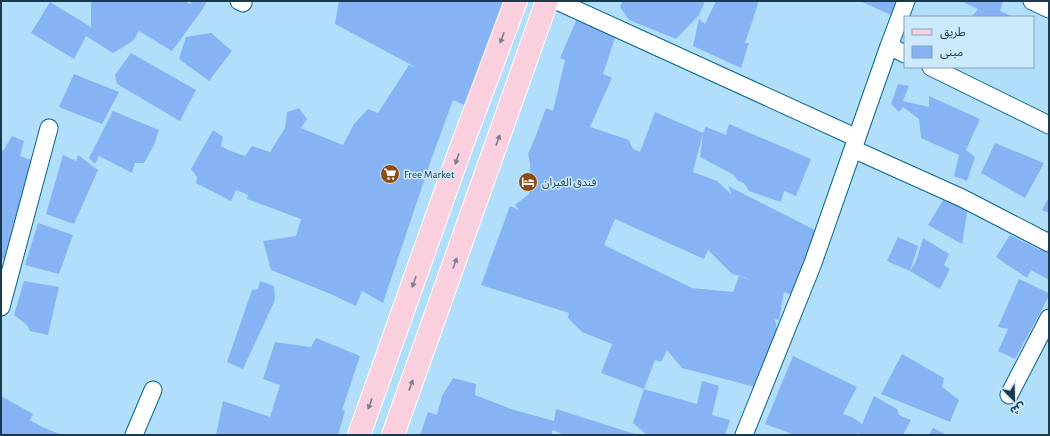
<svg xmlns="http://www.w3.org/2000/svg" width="1050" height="436" font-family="'Alegreya Sans','Noto Sans Arabic',sans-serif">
<rect width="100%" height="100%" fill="#b1defb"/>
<path fill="#85b3f4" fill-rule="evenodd" d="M92 1H184L191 4 192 1H207L202 10 172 51 139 31 133 41 113 53 86 36 74 59 31 33 50 2 91 27V3Z
M339 1H511L490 57 464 105 453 100 430 163 383 303 362 291 356 306 333 295 271 270 263 241 296 236 301 219 247 199 248 195 236 190 231 201 196 183 197 177 191 169 213 130 223 137 221 146 228 150 245 156 252 146 270 152 285 128 287 112 299 108 307 119 301 128 343 145 354 124 368 109 378 113 409 65 417 68 335 24Z
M623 1H705L699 15 676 39 629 20 620 7Z
M716 1H759L745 43H749L741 68 693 46 699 19 705 24Z
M860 1H896L891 15Z
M961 1H1003L1000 11 1013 17H972L978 9Z
M578 16 616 35 603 74 612 78 590 127 629 140 633 149 640 152 655 112 703 133 693 172 717 181 732 195 728 186 817 231 791 295 784 292 779 320 775 319 778 335 759 388 682 368 667 350 661 362 655 360 644 389 601 373 612 344 582 332 568 318 569 313 481 285 510 206 519 210 515 205 529 194 530 163 528 154 535 138 546 108 553 111 565 60 560 58ZM615 219 704 259 708 250 732 274 744 277 750 280 739 276 733 292 692 288 604 245Z
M211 33 232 51 209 81 179 59 186 37Z
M131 53 196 90 180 121 117 84 115 75Z
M74 74 119 92 102 124 59 107Z
M898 84 909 86 903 101 929 107V96L980 119 966 150 975 157 967 181 954 176 959 155 921 138 919 119 903 107 899 112 891 104Z
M113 111 159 130 154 145 144 163H135L132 173 99 156 95 164 89 158Z
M729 124 811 159 796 196 784 191 781 202 749 191 744 183 738 181 734 175 700 157 703 133 706 127 726 135Z
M12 136 24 141 20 156 37 162 5 260 1 258V150L3 151Z
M995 143 1044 163 1025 198 981 173Z
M63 155 76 161 78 155 98 170 74 224 46 214Z
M945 197 968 207 962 244 928 225Z
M1049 197V213L1042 210Z
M38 223 73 235 59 274 25 265Z
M1010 235 1040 250 1042 245 1049 248V280L1031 270 1027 278 996 257Z
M898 237 918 246 910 271 887 261Z
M923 238 949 254 944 265 950 269 940 289 910 271 916 261Z
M1019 279 1049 293V296L1015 359 998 351 1008 329 998 327Z
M24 281 59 287 48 335 30 331 27 325 14 315Z
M260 281 274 286 275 300 243 369 227 362 252 290 258 289Z
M316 338 360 356 342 410 345 411 338 435H216L223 401 270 417 280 385 263 379 275 342 311 347Z
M902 354 944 378 942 387 959 400 950 422 881 394Z
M793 356 857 387 843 414 852 417 862 424 874 396 897 409 899 415 911 420 903 435H858L859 430 857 435H795L765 424Z
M453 378 476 384 475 395 511 409 554 421 556 409 638 435H564L553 430 551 435H420L428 412 437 415 442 396Z
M702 381 719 386 712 415 730 420 725 435H647L633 423 644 389 697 404Z
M1 396 33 414 30 420 42 427 62 435H1Z
M933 428 947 435H929Z"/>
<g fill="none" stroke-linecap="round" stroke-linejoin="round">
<defs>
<path id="street" d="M239 1 243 3
M557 1 857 138
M1032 1 1049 9
M889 46 905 54
M931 67 1049 125
M853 149 962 198 1049 243
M1 307 49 128
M1009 395 1049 318
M134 435 153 390
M744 435 813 263 889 46 906 1"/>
<path id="primary" d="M359 435 462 145 516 1
M393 435 547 1"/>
</defs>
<use href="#street" stroke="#036590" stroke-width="19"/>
<use href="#primary" stroke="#fff" stroke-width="24"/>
<use href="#street" stroke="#fff" stroke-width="17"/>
<use href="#primary" stroke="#fad0df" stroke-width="22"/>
</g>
<defs><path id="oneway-solid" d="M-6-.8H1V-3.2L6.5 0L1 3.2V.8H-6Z"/></defs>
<g fill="#7e7e8f">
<use href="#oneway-solid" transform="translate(502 38) rotate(110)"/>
<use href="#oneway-solid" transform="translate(498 140) rotate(-70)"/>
<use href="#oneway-solid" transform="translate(457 159) rotate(109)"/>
<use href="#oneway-solid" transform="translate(455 263) rotate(-70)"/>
<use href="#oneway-solid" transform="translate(414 282) rotate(109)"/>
<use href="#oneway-solid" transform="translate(411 385) rotate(-70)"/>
<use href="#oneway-solid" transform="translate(370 404) rotate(110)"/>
</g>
<defs>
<symbol id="supermarket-disc" viewBox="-11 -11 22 22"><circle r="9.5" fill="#8c4c14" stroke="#cce9fd"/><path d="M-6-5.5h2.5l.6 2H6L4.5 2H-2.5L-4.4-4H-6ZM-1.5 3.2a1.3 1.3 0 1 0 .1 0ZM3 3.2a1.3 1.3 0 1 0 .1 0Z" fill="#fff"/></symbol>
<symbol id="hotel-disc" viewBox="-11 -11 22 22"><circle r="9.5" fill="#8c4c14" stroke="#cce9fd"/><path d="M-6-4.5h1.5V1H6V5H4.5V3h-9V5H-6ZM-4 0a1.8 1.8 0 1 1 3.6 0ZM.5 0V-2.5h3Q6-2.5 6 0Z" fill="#fff"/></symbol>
</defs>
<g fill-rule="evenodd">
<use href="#supermarket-disc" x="379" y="163" width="22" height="22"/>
<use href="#hotel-disc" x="517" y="171" width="22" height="22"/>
</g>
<g text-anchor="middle" stroke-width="3" stroke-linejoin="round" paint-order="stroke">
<g font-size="11" fill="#193a4d" stroke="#cce9fd" text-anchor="start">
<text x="404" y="178">Free Market</text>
<text x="542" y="186">فندق الغيران</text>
</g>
</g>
<rect width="1050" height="436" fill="none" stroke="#193a4d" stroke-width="4"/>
<rect x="904" y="16" width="130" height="52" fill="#cce9fd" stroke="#84a3b7"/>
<rect x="912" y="29" width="20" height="6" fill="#fad0df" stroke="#84a3b7"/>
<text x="940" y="36" font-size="12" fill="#193a4d">طريق</text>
<rect x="912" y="46" width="20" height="12" fill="#85b3f4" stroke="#84a3b7"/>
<text x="940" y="56" font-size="12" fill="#193a4d">مبنى</text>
<g transform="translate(1014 400) rotate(157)" stroke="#cce9fd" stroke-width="3" paint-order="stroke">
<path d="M0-3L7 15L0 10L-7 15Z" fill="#193a4d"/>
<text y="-6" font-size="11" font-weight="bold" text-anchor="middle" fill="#193a4d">ش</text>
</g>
</svg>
